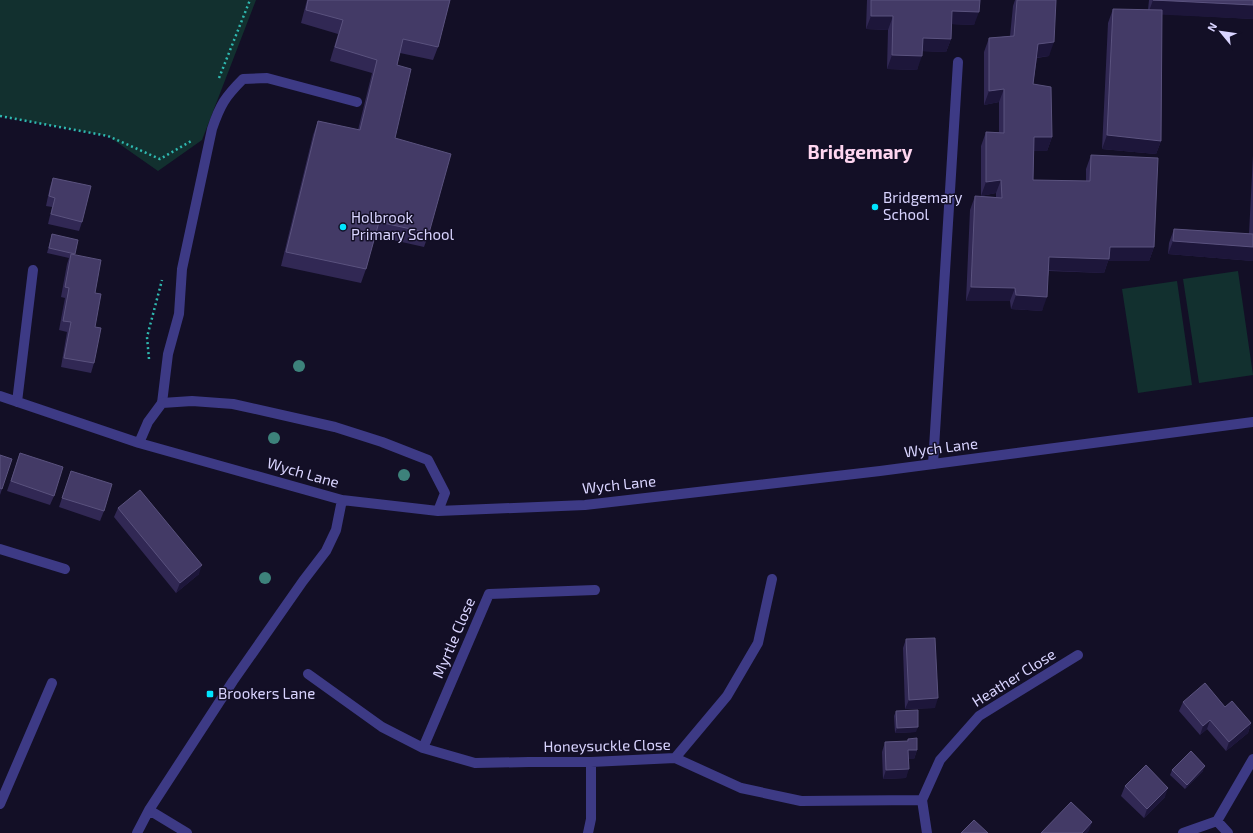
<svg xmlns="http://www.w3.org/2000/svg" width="1253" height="833" font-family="'Exo 2',sans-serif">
<rect width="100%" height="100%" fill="#130f26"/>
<path fill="#12302f" d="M0 0H256L202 140 158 171 108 136 0 116Z
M1238 271 1253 375 1199 383 1183 279Z
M1177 281 1192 385 1138 393 1122 289Z"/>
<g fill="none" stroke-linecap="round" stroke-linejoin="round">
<path stroke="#2fb8b0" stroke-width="2.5" stroke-dasharray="2 3" stroke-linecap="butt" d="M219 78 250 0
M0 116 108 136 160 159 193 140
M149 359 147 337 162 280"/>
<path stroke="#3d3a85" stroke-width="10" d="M162 403 168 354 179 314 182 269 212 129C220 105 225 97 243 79L267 78 357 102
M933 464 958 62
M0 804 52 683"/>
<path stroke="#3d3a85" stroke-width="10" d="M0 396 139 443 342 500 438 511 585 505 880 471 1253 422
M17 402 33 270
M139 443 148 422 162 403 192 401 233 404 335 427 382 442 428 460 445 493 438 511
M0 549 65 569
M308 674 382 727 423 748 475 763 529 762H591L675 758 741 788 801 801 922 800
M423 748 489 594 595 590
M675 758 727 696 758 643 772 579
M149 810 187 833
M1217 821 1253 759
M137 833 149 810 233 681 303 581 326 551 336 530 342 500
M588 833 591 819V762
M927 833 922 800 940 760 979 716 1078 655
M1183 833 1217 821 1228 833"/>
</g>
<g fill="#3d827b">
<circle cx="299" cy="366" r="6"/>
<circle cx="274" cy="438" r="6"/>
<circle cx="404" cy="475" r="6"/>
<circle cx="265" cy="578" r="6"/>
</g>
<path fill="#312854" d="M307 0H450L438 47 433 60 400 53 397 65 395 138 429 233 424 247 375 236 366 269 361 283 281 266 313 135 318 121 358 130 372 73 330 61 338 34 301 23Z
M867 0H980L974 25 952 24 951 39 946 52 922 51 917 70 887 69 888 30 866 29Z
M1015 0H1056L1049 56 1037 58 1033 84 1052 137 1047 151H1034L1033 180 1086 181V169L1091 155 1154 247 1149 261H1108L1104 273 1049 271 1042 311 1011 309 1010 301H966L970 210 975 196 996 197V193L981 196V146L986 132H999V102L984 105V52L989 38 1010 36 1013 6Z
M1149 0H1253V19L1162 14 1161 141 1156 154 1102 149 1108 23 1113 9 1148 10Z
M1253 155V261L1168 254 1169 243 1174 229 1249 234Z
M53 178 82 222 79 231 48 224 52 207 46 206 50 187Z
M52 234 74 255 95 293 94 363 91 373 61 367 67 332 59 330 65 298 61 297 67 264 69 258 47 253Z
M20 453 54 496 50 505 7 491Z
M0 455 2 489 0 495Z
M71 471 104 511 100 521 59 507Z
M118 508 199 574 176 593 114 517Z
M906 639 935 708 905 709 903 648Z
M1183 702 1225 707 1251 723 1248 733 1226 751 1207 729 1200 735 1179 711Z
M896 711 916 732 895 733 894 716Z
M908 739 917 750 914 759H909L906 778 883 779 882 752 885 742 907 741Z
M1172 770 1203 771 1185 789 1170 775Z
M1125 786 1165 797 1144 818 1121 796Z"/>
<path fill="#1d163a" d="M1153 0 1253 5V19L1148 14Z
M952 11 979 12 974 25 947 24Z
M871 16H893L888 30 866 29Z
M923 38 951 39 946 52 918 51Z
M1054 42 1049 56 1033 58 1038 44Z
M892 55 922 56 917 70 887 69Z
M1004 89 999 102 984 105 989 91Z
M1107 135 1161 141 1156 154 1102 149Z
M1034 137H1052L1047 151H1029Z
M1001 180 996 193 981 196 986 182Z
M1173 241 1253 247V261L1168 254Z
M1110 247H1154L1149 261H1108L1104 273 1044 270 1049 257Z
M971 287 1015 288 1010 301H966Z
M1016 295 1047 297 1042 311 1011 309Z
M202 565 199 574 176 593 180 583Z
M938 698 935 708 905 709 909 700Z
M1210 720 1207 729 1200 735 1203 726Z
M1251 723 1248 733 1226 751 1229 742Z
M918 727 916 732 895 733 897 728Z
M908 750H917L914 759H905Z
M1205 766 1203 771 1185 789 1187 785Z
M909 769 906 778 883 779 886 770Z
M1168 788 1165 797 1144 818 1147 809Z
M1092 822 1089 831 1087 833H1082Z"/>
<path fill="#433a66" stroke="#5a527e" d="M308 0H450L438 47 403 39 397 65 411 69 395 138 451 154 429 233 379 222 366 269 286 252 318 121 360 130 377 60 335 47 343 20 306 10Z
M871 0H980L979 12 952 11 951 39 923 38 922 56 892 55 893 16H871Z
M1017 0H1056L1054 42 1038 44 1033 84 1051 87 1052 137H1034L1033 180 1090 181 1091 155 1158 158 1154 247H1110L1109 259 1049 257 1047 297 1016 295 1015 288 971 287 975 196 1002 198 1001 180 986 182V132L1004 133V89L989 91V38L1014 36Z
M1153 0H1253V5Z
M1113 9 1162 10 1161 141 1107 135Z
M53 178 91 186 82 222 51 214 55 198 49 196Z
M1174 229 1253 234V247L1173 241Z
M52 234 78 240 75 254 49 248Z
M71 254 101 260 95 293 101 294 95 327 101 328 94 363 64 358 71 322 63 321 69 288 65 287Z
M20 453 63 467 54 496 11 481Z
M0 455 12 459 2 489 0 488Z
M71 471 112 484 104 511 62 498Z
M140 490 202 565 180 583 118 508Z
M935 638 938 698 909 700 906 639Z
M1205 683 1225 707 1232 701 1251 723 1229 742 1210 720 1203 726 1183 702Z
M918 710V727L897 728 896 711Z
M917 738V750H908L909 769 886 770 885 742 908 741V739Z
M1191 751 1205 766 1187 785 1172 770Z
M1146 765 1168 788 1147 809 1125 786Z
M1071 802 1092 822 1082 833H1041Z
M974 820 988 833H961Z"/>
<g fill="#00e5ff" stroke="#130f26" stroke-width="1.5">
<circle cx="875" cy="207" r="4"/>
<circle cx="343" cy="227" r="4"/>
<rect x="206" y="690" width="8" height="8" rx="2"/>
</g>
<g text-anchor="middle" stroke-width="3" stroke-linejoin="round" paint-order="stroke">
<g font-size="15" fill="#d9d4ff" stroke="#130f26" text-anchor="start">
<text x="883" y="203">Bridgemary<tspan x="883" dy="17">School</tspan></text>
<text x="351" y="223">Holbrook<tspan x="351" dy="17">Primary School</tspan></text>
<text x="218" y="699">Brookers Lane</text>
</g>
<g font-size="15" fill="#d9d4ff" stroke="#130f26">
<text transform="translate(941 448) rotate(-7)" y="5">Wych Lane</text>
<text transform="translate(303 473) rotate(16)" y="5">Wych Lane</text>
<text transform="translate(619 485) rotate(-6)" y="5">Wych Lane</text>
<text transform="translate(454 638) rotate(-67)" y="5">Myrtle Close</text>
<text transform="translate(1014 678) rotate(-32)" y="5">Heather Close</text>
<text transform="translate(607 746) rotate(-1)" y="5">Honeysuckle Close</text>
</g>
<g font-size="19" font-weight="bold" fill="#ffd6f0" stroke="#130f26">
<text x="860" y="159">Bridgemary</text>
</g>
</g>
<g transform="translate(1221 32) rotate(299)" stroke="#130f26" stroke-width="3" paint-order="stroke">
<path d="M0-3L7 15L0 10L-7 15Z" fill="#d9d4ff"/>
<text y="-6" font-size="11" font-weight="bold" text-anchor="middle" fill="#d9d4ff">N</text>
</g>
</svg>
